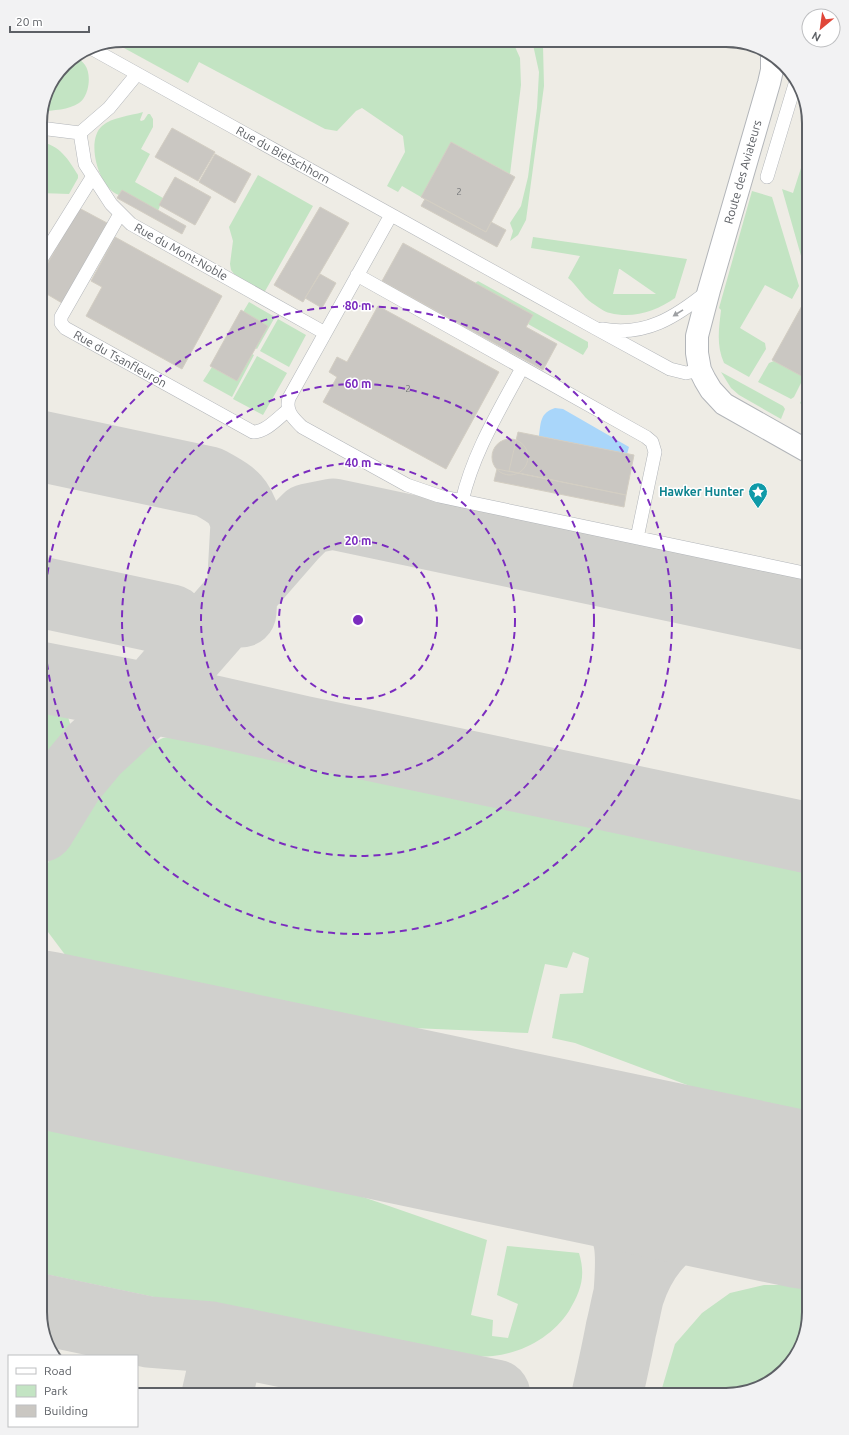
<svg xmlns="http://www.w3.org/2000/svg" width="849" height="1435" font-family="Ubuntu,sans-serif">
<rect width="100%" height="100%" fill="#eeece5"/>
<path fill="#c3e4c3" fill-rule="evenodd" d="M123 40H512L520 58 521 85 510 174 451 142 421 197 402 186 398 192 387 186 405 152 403 136 362 108 356 111 337 131 325 129 199 62 188 83 113 42Z
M532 40H540L543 46 544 86 526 220 518 235 510 241 513 231 510 223 521 206 528 177 537 108 539 72Z
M76 56C79 59 83 62 85 65 92 75 89 96 79 103 69 110 53 110 41 112L48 86 64 64Z
M143 112 140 120 141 121 144 120 148 114H150L153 119V127L141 149 150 154 135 182 163 198 158 211 122 190 119 195C99 189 85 141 102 126 112 117 130 116 143 112Z
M40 142C60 145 68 159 78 175V178L69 194 40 193V159L43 151 40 150Z
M809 143V284L782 189 793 193Z
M258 175 313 206 264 293 234 274 231 270 230 264 233 241 229 227Z
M752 191 772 197 799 286 792 299 765 285 740 328 765 343 766 349 749 377 724 363C716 345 719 328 721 310L719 308Z
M533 237 687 259 675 298C657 311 633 319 610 313 604 312 597 306 592 303 582 296 577 285 568 278L580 256 531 248ZM619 269H620L656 294H613Z
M478 281 588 342V347L583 355 528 324 533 315 475 283Z
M249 302 275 317 257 349 255 348 268 326 243 312Z
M278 319 306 335 289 367 260 351Z
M252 354 254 355 232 397 203 381 212 367 237 381Z
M257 356 287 373 263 415 233 399Z
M774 361 804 377 794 397 791 399 758 382 769 363Z
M721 372 783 406 785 409 781 419 739 395 731 388Z
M809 387V402L807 401 804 407 800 403Z
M40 696 50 698 65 707 72 730 70 746 40 790Z
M205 732 249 740 809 859V1120L746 1107 575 1043 552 1038 560 994 583 993 589 958 573 952 567 968 545 964 528 1033 367 1026 72 964 45 928 40 888 52 851 70 816 96 783 130 754 163 738Z
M40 1121 340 1184V1189L487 1240 471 1315 493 1320 492 1336 508 1338 518 1304 497 1295 507 1246 579 1253C586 1276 581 1291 569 1311 553 1336 523 1353 493 1356 486 1357 479 1356 472 1356 435 1355 399 1347 363 1341L40 1273Z
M764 1285H809V1313L795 1358 763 1387 726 1395H660L675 1344 702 1313 730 1293Z"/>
<path fill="#a9d6fa" d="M555 408 563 409 629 447 627 454 539 436C541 422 540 413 555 408Z"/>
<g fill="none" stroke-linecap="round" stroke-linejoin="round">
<path stroke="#d0d0cd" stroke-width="71" d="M40 446 209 482C231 495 239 497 246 523L241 612
M40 592 171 620
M40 677 214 711 302 731 809 838
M40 827 69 780 94 750 149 699 292 535 308 519 333 514 809 615
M40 1019 50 1030 71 1045
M481 1132C510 1140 541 1145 568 1159 599 1174 623 1209 629 1242 632 1258 630 1277 629 1294
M40 1309 149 1332 211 1337 495 1395
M217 1395 226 1356 234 1347 242 1343
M607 1395C612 1373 617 1351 621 1329 624 1318 626 1305 629 1294 641 1257 666 1227 702 1212 716 1206 729 1200 745 1199 767 1197 788 1200 809 1203"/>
<path stroke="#d0d0cd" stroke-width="177" d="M40 1039 809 1201"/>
</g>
<path fill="#cac7c2" stroke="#d3cec3" d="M172 128 215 152 198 181 155 157Z
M451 142 515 177 486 232 421 197Z
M215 154 251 174 235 203 199 182Z
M175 177 211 197 195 225 159 205Z
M122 190 186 226 182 234 117 198Z
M425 199 486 232 491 222 506 230 497 247 421 206Z
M320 207 349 223 303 302 274 285Z
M79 208 107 223 62 303 40 290V277Z
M115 237 222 296 182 369 86 316 102 287 91 281Z
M403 243 533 315 526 327 557 344 543 370 382 281Z
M320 274 336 283 322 308 305 298Z
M809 293V380L772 360Z
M378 306 499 372 446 469 323 402 337 377 329 372 337 357 347 362Z
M241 310 268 326 237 381 210 366Z
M518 432 634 455 626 495 509 471Z
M492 457a18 18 0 1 1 36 0a18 18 0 1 1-36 0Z
M497 469 626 495 624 507 494 481Z"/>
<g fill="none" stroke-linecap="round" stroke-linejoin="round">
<defs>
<path id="lane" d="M89 47 595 328 670 369 686 373 700 370
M40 128 80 133 109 108 137 74
M80 133 85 164 111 204 131 224 325 333
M767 177 796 81
M120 214 61 317V323L65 328 253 432C266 432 278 418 288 410
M391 215 289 398C285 411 293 418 302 427L407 485 439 496 809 574
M40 261 93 176
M357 275 646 437 652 442 655 452 637 538
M602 329C645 337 676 317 708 291
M462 501C473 453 499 411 522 368"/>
<path id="street" d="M772 54V70L769 83 709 290 697 336V353L700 370 705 380 711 390 724 404 809 452"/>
</defs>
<use href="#lane" stroke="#b2b5b9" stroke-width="14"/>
<use href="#street" stroke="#b2b5b9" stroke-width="24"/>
<use href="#lane" stroke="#fff" stroke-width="13"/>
<use href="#street" stroke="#fff" stroke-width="22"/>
</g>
<defs><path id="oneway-solid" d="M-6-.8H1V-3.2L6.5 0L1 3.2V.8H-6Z"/></defs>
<use fill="#9ea0a3" href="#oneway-solid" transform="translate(678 313) rotate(148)"/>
<g fill="none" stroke="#7b2cbf" stroke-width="2" stroke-dasharray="7 5">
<circle cx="358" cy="620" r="79"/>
<circle cx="358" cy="620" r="157"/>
<circle cx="358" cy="620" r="236"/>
<circle cx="358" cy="620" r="314"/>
</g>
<defs>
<symbol id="sight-pin" viewBox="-11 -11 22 30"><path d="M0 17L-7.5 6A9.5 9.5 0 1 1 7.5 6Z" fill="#0f9aa8" stroke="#fff"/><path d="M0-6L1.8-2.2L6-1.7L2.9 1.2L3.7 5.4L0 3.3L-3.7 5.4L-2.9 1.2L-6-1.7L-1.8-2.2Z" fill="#fff"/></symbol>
</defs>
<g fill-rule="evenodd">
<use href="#sight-pin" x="747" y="481" width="22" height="30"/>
</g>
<g text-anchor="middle" stroke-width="3" stroke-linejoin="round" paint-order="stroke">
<g font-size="10" fill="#787a7c">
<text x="459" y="195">2</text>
<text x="408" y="392">2</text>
</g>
<g font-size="12" fill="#5d6065" stroke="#fff">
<text transform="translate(283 155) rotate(29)" y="4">Rue du Bietschhorn</text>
<text transform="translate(743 172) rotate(-74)" y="4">Route des Aviateurs</text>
<text transform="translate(181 252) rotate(29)" y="4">Rue du Mont-Noble</text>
<text transform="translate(120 359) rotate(29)" y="4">Rue du Tsanfleuron</text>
</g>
<g font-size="12" font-weight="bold" fill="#0d838f" stroke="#fff" text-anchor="end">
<text x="744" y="496">Hawker Hunter</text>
</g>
</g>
<path d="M0 0H849V1435H0ZM123 47H726A76 76 0 0 1 802 123V1312A76 76 0 0 1 726 1388H123A76 76 0 0 1 47 1312V123A76 76 0 0 1 123 47Z" fill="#f2f2f3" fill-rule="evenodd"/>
<path fill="none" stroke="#5d6065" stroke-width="2" d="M123 47H726A76 76 0 0 1 802 123V1312A76 76 0 0 1 726 1388H123A76 76 0 0 1 47 1312V123A76 76 0 0 1 123 47Z"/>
<circle cx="358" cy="620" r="6" fill="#7b2cbf" stroke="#fff" stroke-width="2"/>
<g font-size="12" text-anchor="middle" font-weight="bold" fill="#7b2cbf" stroke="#fff" stroke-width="3" stroke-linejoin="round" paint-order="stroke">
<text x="358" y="310">80 m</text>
<text x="358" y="388">60 m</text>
<text x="358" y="467">40 m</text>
<text x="358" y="545">20 m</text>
</g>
<rect x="8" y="1355" width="130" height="72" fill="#ffffff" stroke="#bebfc1"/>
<rect x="16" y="1368" width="20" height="6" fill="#ffffff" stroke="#bebfc1"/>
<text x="44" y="1375" font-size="12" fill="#5d6065">Road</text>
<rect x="16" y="1385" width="20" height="12" fill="#c3e4c3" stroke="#bebfc1"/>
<text x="44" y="1395" font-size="12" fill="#5d6065">Park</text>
<rect x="16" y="1405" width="20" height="12" fill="#cac7c2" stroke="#bebfc1"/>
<text x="44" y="1415" font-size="12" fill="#5d6065">Building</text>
<g transform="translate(821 28) rotate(209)"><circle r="19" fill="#ffffff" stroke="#bebfc1"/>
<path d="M0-3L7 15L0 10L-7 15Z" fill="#e04739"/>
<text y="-6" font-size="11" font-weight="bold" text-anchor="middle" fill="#5d6065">N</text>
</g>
<path d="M10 26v6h79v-6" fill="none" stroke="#5d6065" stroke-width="2"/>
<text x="16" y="26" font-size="12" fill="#5d6065" stroke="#ffffff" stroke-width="3" paint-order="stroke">20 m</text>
</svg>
